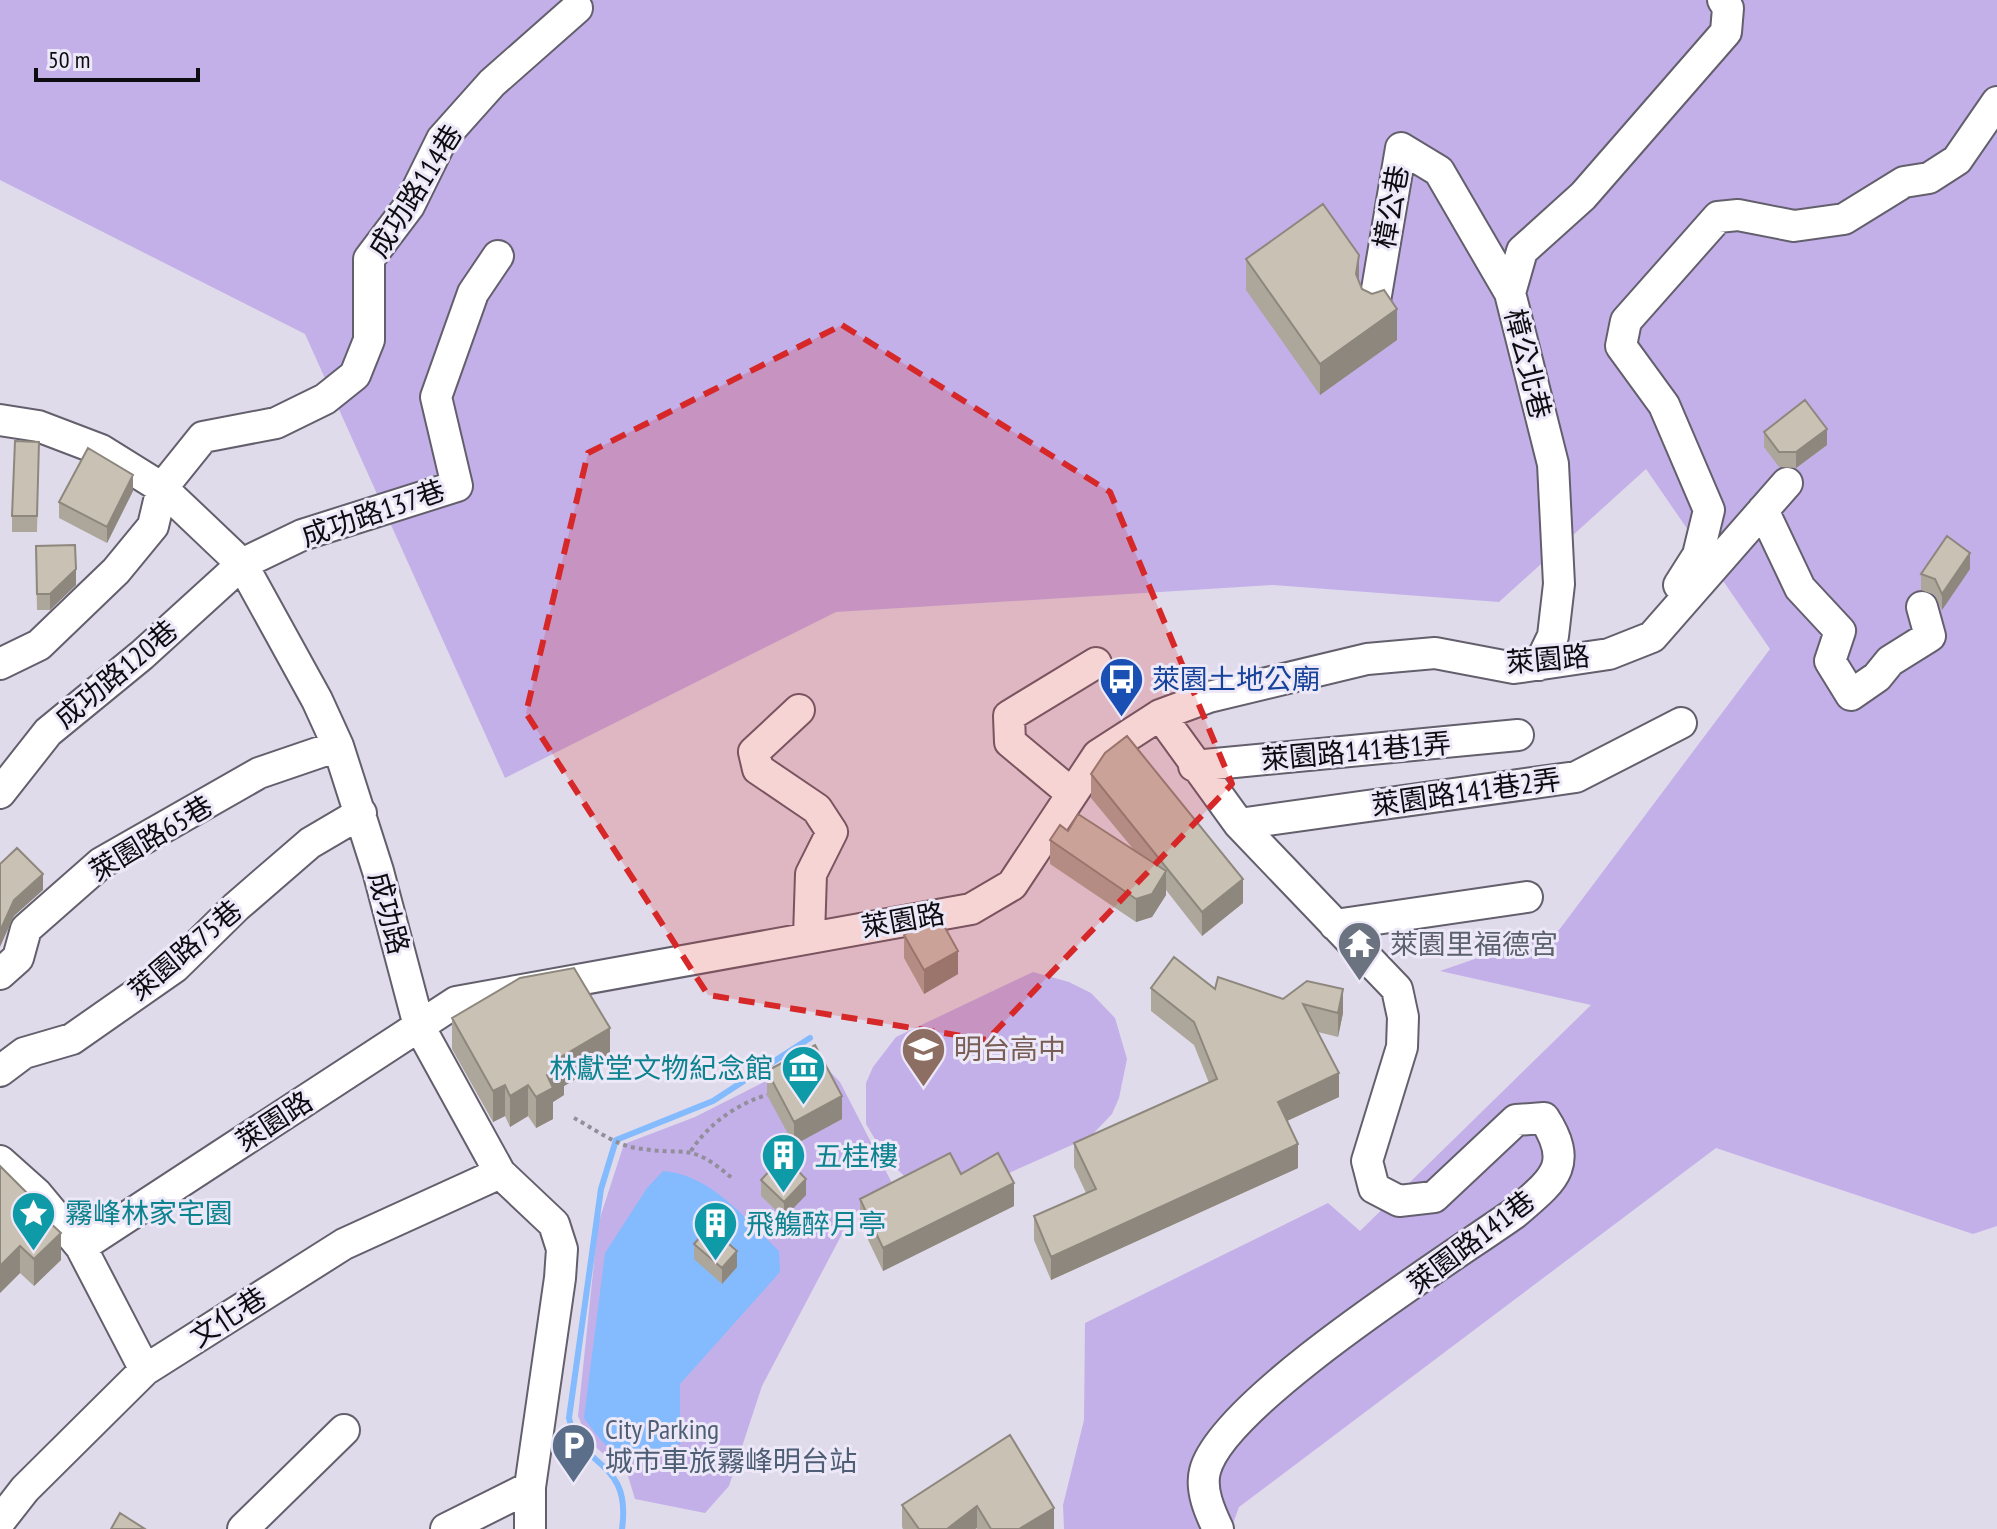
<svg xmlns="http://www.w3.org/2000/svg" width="1997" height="1529" font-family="'PT Sans Narrow','Noto Sans TC',sans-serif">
<rect width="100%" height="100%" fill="#e0dbea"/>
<path fill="#c3b0e9" d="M0 0H1997V1226L1973 1234 1716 1148 1239 1507 1231 1529H1064L1063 1505 1084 1420 1085 1323 1328 1203 1360 1231 1591 1005 1440 971 1559 930 1770 649 1646 469 1499 602 1273 585 836 612 505 778 305 334 0 180Z
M1033 972 1069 982 1091 993 1115 1018 1127 1059 1119 1098 1112 1114 1090 1137 966 1192 910 1182 886 1158 866 1124V1083L873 1067 896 1037Z
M815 1056 840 1082 893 1185 852 1215 762 1386 729 1486 705 1513 635 1499 628 1476 589 1441 578 1416 598 1224 624 1144 695 1117Z"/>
<path fill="#84bafe" d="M663 1171C712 1175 744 1218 779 1251L780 1272 680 1384V1444C631 1473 615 1461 584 1418L605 1253 647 1188Z"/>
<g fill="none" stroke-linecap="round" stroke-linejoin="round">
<path stroke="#84bafe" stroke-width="6" d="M622 1529C632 1458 580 1470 569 1418L601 1189 616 1140 713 1101 810 1038"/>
<defs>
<path id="minor" d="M1374 307 1401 148 1439 171 1510 293
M0 420 38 426 101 450 162 488 242 564 317 700 338 746 378 871 419 1026 500 1173 554 1224 562 1249 560 1278 530 1487V1529
M1763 510 1800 588 1840 631 1830 661 1851 695 1877 677 1890 661 1930 636 1922 607
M1679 585 1698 555 1709 510 1664 405 1621 346 1626 321 1718 217 1738 215 1794 226 1844 219 1904 182 1929 178 1957 160 1997 102
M0 664 39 645 116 571 153 526 162 488 203 437 276 423 325 399 355 375 369 340V259L409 206 442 139 492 83 577 8
M1539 665 1553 636 1559 584 1553 464 1510 293 1522 251 1583 196 1726 32 1728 8 1723 0
M799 710 754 752 758 769 817 809 832 832 811 874 809 936
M1160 715 1239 824 1397 989 1403 1017 1402 1047 1367 1161 1374 1188 1399 1201 1434 1197 1516 1120 1544 1118C1575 1166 1553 1180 1515 1213 1450 1259 1222 1402 1205 1471 1200 1490 1210 1512 1218 1529
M1194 766 1518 735
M0 793 48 732 142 655 242 564 302 535 457 486 436 397 473 293 498 256
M1071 793 1010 742 1009 716 1096 663
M1239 824 1576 777 1681 723
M1335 925 1527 897
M0 974 18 958 26 929 101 863 259 773 338 746
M0 1071 24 1053 72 1039 175 967 236 907 310 843 361 813
M0 1161 37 1194 81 1247 456 1002 971 909 1012 885 1098 755 1160 715 1209 697 1367 659 1435 653 1514 668 1609 654 1652 637 1787 483
M81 1247 145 1370
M0 1521 25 1489 145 1370 344 1244 500 1173
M243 1529 344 1430
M446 1529 530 1487"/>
</defs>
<use href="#minor" stroke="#635f6c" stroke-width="34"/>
<path stroke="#928e9a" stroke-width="4" stroke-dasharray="4 4" stroke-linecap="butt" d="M574 1118C593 1128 615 1145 636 1148 688 1157 688 1140 733 1179
M691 1151C707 1125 738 1103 767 1095"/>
<use href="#minor" stroke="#fff" stroke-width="30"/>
</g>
<path fill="#ada69a" d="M1246 259 1359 282 1362 289 1397 340 1320 395 1246 290Z
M1764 432 1827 445 1796 468 1779 467 1764 447Z
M39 442 37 532H12V516Z
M133 491 107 543 59 518V502Z
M36 562 76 585 50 610H37Z
M1970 569 1942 610 1935 595 1921 590V574Z
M1091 774 1243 903 1202 936 1166 890V895L1152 917 1136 922 1050 864V840L1068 831 1134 850 1091 798Z
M904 935 958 974 924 994 904 958Z
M1151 988 1215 989 1283 999 1343 1013 1338 1037 1318 1032 1339 1097 1287 1121 1298 1168 1051 1280 1034 1240V1216L1086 1193 1074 1167V1143L1209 1083 1194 1045 1151 1011Z
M452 1018 610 1059 564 1086V1095L553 1102V1119L536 1128 528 1116 510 1127 505 1116 493 1122 452 1049Z
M767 1071 842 1119 794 1145 767 1095Z
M0 1166 48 1221 61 1260 34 1286 20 1273 0 1293Z
M961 1174 1014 1206 883 1271 860 1223V1199Z
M761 1180 806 1195 784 1218 761 1196Z
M694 1244 737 1267 722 1284 694 1259Z
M902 1505 1054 1508V1529H977V1528L975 1529H903L902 1527Z"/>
<path fill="#8d877d" d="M1359 255V286L1356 274Z
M1397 309V340L1320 395V364Z
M1827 429V445L1796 468V452Z
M133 475V491L107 543V527Z
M1970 553V569L1942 610V594Z
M76 569V585L50 610V594Z
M1166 871V895L1152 917 1136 922V899Z
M43 874V890L14 916 0 947V931L14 900Z
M1243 879V903L1202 936V912Z
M958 951V974L924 994V970Z
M1343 989V1013L1338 1037V1013Z
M610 1028V1059L564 1086V1095L553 1102V1119L536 1128V1097L547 1075 561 1057Z
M1339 1073V1097L1278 1125V1102Z
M505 1085V1116L493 1122V1091Z
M528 1085V1116L510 1127V1096Z
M842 1096V1119L794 1145V1122Z
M1298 1144V1168L1051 1280V1257Z
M806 1179V1195L784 1218V1202Z
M1014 1183V1206L883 1271V1248Z
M61 1233V1260L34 1286V1259Z
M20 1246V1273L0 1293V1266Z
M737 1251V1267L722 1284V1268Z
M977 1506V1528L975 1529H947Z
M1054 1508V1529H1019Z"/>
<path fill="#c9c1b3" stroke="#8d877d" stroke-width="2" d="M1323 204 1359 255 1356 274 1362 289 1372 294 1384 290 1397 309 1320 364 1246 259Z
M1805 400 1827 429 1796 452H1779L1764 432Z
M15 441 39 442 37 516H12Z
M88 448 133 475 107 527 59 502Z
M1947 536 1970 553 1942 594 1935 579 1921 574Z
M75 545 76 569 50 594H37L36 546Z
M1127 736 1243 879 1202 912 1091 774 1105 753Z
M1078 814 1166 871 1152 894 1136 899 1050 840 1060 825 1068 831Z
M17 848 43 874 14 900 0 931V864Z
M938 915 958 951 924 970 904 935Z
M1174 957 1215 989 1218 977 1283 999 1307 981 1343 989 1338 1013 1303 1004 1339 1073 1278 1102 1298 1144 1051 1257 1034 1216 1096 1189 1074 1143 1217 1079 1194 1022 1151 988Z
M574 968 610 1028 561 1057 564 1064 547 1075 553 1088 536 1097 528 1085 510 1096 505 1085 493 1091 452 1018 520 978Z
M815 1045 842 1096 794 1122 767 1071Z
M950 1153 961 1174 998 1153 1014 1183 883 1248 860 1199Z
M783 1156 806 1179 784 1202 761 1180Z
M0 1166 48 1214 44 1217 61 1233 34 1259 20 1246 0 1266Z
M709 1227 737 1251 722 1268 694 1244Z
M1010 1435 1054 1508 1019 1529H991L977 1506 947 1529H919L902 1505Z
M120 1513 145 1529H111Z"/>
<path fill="#d62828" fill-opacity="0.2" stroke="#d62828" stroke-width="6" stroke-dasharray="16 10" stroke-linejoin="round" d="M842 325 1110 492 1232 784 987 1040 708 995 526 713 588 453Z"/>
<defs>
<symbol id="bus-pin" viewBox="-11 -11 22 30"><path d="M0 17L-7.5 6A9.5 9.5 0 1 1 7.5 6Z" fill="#1a4fb4" stroke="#ede8f8"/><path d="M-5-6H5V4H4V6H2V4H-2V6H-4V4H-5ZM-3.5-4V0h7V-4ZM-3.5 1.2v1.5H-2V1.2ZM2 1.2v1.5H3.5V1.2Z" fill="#fff"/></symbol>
<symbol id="temple-pin" viewBox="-11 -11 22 30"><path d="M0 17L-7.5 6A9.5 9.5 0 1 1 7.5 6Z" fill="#6b7280" stroke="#ede8f8"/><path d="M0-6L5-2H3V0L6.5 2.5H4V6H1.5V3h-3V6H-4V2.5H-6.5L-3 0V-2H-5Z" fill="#fff"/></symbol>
<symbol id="school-pin" viewBox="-11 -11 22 30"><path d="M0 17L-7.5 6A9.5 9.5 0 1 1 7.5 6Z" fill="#8d6e63" stroke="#ede8f8"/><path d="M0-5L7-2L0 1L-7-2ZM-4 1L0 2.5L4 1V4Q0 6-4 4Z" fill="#fff"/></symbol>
<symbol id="museum-pin" viewBox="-11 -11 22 30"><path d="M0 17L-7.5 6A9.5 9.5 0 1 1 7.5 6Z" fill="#0f9aa8" stroke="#ede8f8"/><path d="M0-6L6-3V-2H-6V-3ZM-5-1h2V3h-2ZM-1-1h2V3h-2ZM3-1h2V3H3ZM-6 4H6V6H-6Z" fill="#fff"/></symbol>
<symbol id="building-pin" viewBox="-11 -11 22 30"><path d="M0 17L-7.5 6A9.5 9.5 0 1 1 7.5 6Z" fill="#0f9aa8" stroke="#ede8f8"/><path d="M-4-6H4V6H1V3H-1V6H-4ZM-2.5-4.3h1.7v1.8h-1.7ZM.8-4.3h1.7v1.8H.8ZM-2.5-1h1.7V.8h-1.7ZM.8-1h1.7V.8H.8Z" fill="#fff"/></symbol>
<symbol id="sight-pin" viewBox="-11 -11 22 30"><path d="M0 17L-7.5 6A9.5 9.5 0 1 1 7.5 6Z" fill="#0f9aa8" stroke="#ede8f8"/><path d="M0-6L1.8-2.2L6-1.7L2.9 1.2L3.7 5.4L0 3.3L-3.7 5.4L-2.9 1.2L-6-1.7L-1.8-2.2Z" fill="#fff"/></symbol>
<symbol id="parking-pin" viewBox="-11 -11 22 30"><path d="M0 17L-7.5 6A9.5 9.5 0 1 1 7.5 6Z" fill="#5c6f8a" stroke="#ede8f8"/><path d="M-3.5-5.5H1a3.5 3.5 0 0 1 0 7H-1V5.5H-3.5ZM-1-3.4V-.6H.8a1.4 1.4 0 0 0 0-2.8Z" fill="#fff"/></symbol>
</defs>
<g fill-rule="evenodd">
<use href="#bus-pin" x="1096" y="654" width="51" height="69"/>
<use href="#temple-pin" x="1334" y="918" width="51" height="69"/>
<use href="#school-pin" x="898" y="1024" width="51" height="69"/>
<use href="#museum-pin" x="778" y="1042" width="51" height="69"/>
<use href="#building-pin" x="758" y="1130" width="51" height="69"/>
<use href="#sight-pin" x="8" y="1188" width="51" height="69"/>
<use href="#building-pin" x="690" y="1198" width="51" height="69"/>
<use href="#parking-pin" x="548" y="1420" width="51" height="69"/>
</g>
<g text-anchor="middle" stroke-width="6" stroke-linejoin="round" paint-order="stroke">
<g font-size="28" fill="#0d0c11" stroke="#ede8f8">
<text transform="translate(415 191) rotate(-58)" y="10">成功路114巷</text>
<text transform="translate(1391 207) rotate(-80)" y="10">樟公巷</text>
<text transform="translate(1528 364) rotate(76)" y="10">樟公北巷</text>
<text transform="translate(373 513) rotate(-19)" y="10">成功路137巷</text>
<text transform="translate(1548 659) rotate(-5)" y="10">萊園路</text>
<text transform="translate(116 674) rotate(-40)" y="10">成功路120巷</text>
<text transform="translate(1356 751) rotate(-5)" y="10">萊園路141巷1弄</text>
<text transform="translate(1466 792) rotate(-8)" y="10">萊園路141巷2弄</text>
<text transform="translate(151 838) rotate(-31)" y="10">萊園路65巷</text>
<text transform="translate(389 913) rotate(75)" y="10">成功路</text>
<text transform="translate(903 920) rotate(-10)" y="10">萊園路</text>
<text transform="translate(185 950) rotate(-40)" y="10">萊園路75巷</text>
<text transform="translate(274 1121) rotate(-33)" y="10">萊園路</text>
<text transform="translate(1471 1242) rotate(-37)" y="10">萊園路141巷</text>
<text transform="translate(228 1317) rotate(-33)" y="10">文化巷</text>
</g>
<g font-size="28" fill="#164399" stroke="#ede8f8" text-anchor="start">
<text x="1152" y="689">萊園土地公廟</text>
</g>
<g font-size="28" fill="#5b616d" stroke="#ede8f8" text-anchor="start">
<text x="1390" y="954">萊園里福德宮</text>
</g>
<g font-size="28" fill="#785e54" stroke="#ede8f8" text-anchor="start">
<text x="954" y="1059">明台高中</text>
</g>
<g font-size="28" fill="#0d838f" stroke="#ede8f8" text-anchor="start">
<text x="773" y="1078" text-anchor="end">林獻堂文物紀念館</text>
<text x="814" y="1166">五桂樓</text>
<text x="65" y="1223">霧峰林家宅園</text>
<text x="746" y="1234">飛觴醉月亭</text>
</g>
<g font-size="28" fill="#4e5e75" stroke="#ede8f8" text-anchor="start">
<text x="605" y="1439">City Parking<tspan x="605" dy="32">城市車旅霧峰明台站</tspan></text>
</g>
</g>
<path d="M36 68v12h162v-12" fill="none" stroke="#0d0c11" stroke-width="4"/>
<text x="48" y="68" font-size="24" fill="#0d0c11" stroke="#ede8f8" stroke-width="6" paint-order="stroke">50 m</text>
</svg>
